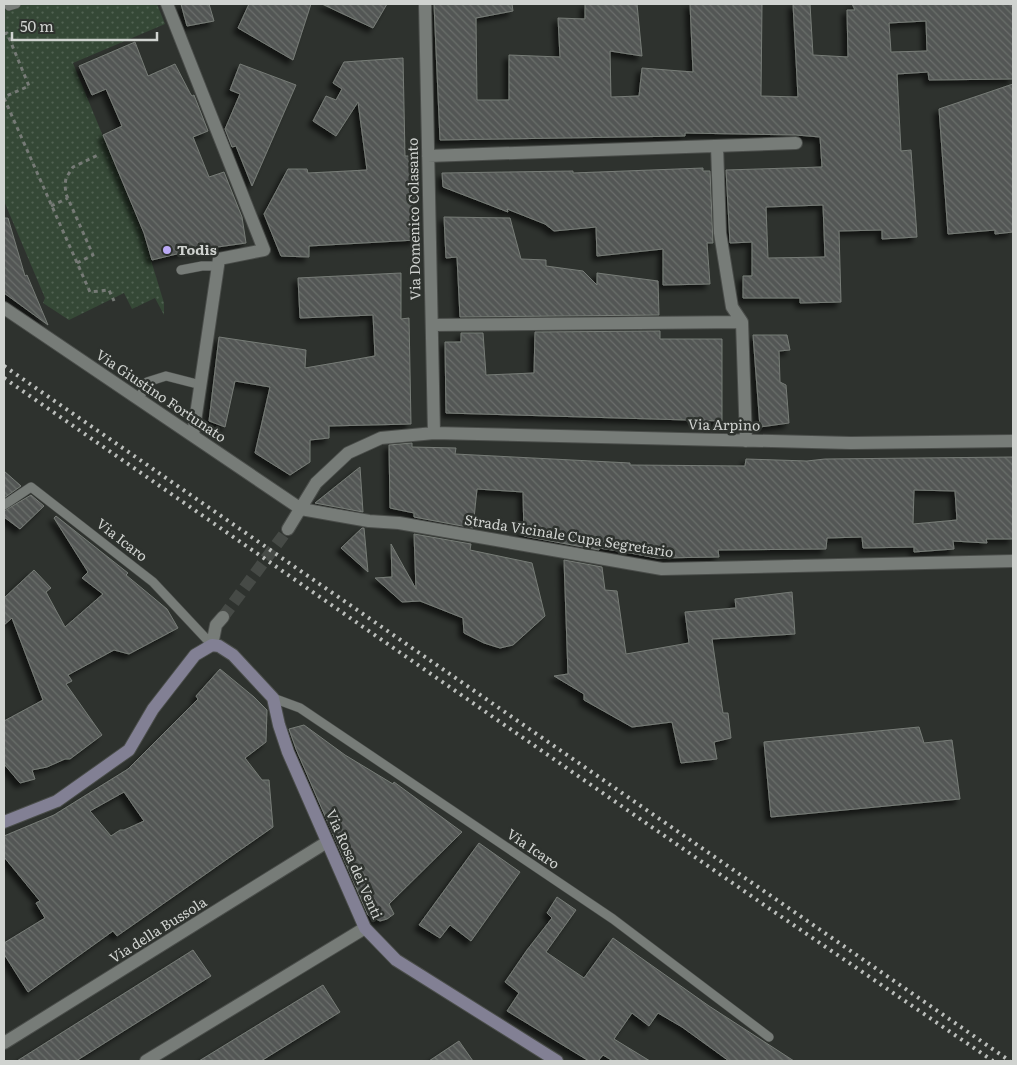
<svg xmlns="http://www.w3.org/2000/svg" width="1017" height="1065" font-family="Literata,serif">
<defs>
<pattern id="park-dots" width="8" height="8" patternUnits="userSpaceOnUse" patternTransform="scale(1.25)"><rect width="8" height="8" fill="#354836"/><path d="M2 2h.1M6 6h.1" fill="none" stroke="#516252" stroke-width="1.8" stroke-linecap="round"/></pattern>
<pattern id="building-back-hatch" width="6" height="6" patternUnits="userSpaceOnUse" patternTransform="scale(1.25)"><rect width="6" height="6" fill="#535754"/><path d="M-1 5l2 2M0 0l6 6M5-1l2 2" fill="none" stroke="#6b6e6c"/></pattern>
<filter id="shadow"><feDropShadow dx="-4.5" dy="4.5" stdDeviation="2.5" flood-color="#0009"/></filter>
</defs>
<rect width="100%" height="100%" fill="#2e322e"/>
<path fill="url(#park-dots)" d="M4 4H157L165 24 73 63 143 234 164 303V315L155 298 132 309 124 293 69 320 43 303 45 298 4 201Z"/>
<path fill="url(#building-back-hatch)" stroke="#777c77" fill-rule="evenodd" filter="url(#shadow)" d="M181 4H209L214 21 187 26Z
M249 4H311L293 60 238 28Z
M322 4H387L373 28Z
M434 4H512L513 11 476 18 477 100H509V55L560 57 558 18 585 19V4H637L642 56 610 51 611 97 639 96 642 68 693 72 690 4H762L761 96 798 97 793 4H810L813 55 848 57 847 10H855L852 4H1013V79L929 80 928 72 897 74 901 151 911 150 917 237 882 239V230L839 231 841 302 800 303V298H743V276H752V242L730 243 726 170 822 167 820 137 796 135 685 133V136L440 140ZM926 21 927 51 891 52 889 23ZM823 205 825 257 768 258 766 207Z
M135 42 148 76 175 64 190 93 192 96 194 95 208 131 193 137 209 177 224 172 242 217 246 243 189 251 152 260 144 233 103 135 122 126 106 89 92 95 79 66Z
M403 58 405 156H412L416 240 309 246V257L281 256 264 214 288 169H307L308 173 367 170 358 102 336 136 313 121 326 96 336 100 342 89 333 83 344 62Z
M240 64 296 85 252 186 236 146 232 147 225 129 240 94 230 90Z
M1013 84V232L995 234V230L948 234 939 109Z
M703 168V171H710L713 243H707L710 284 663 285V249L597 256 596 227 554 231 545 224 507 209 508 212 443 187 442 173 573 171V173Z
M444 217 510 218 521 259 546 260V266L583 271 597 285V273L658 281 659 315 460 317 457 257 446 258Z
M4 218H8L25 276 27 275 48 325 4 293Z
M401 273V319L409 318 411 424 329 426V438L310 440V462L290 475 255 453 270 387 235 381 225 427 209 421 219 337 306 350 305 368 375 356 373 315 300 318 298 278Z
M660 331V339H722V421L446 413 445 342H461V333H483L486 375 534 373 535 332Z
M753 335H787L790 350 779 351 780 382 786 385 789 423 760 427Z
M412 443V447L456 448 455 454 630 463V465L745 466 746 459 807 461 825 459 1013 457V539H986L987 543 953 541 954 549 914 552V547L863 548 862 537 827 538 826 549 718 550 719 557 657 558 625 552 599 548V550L524 536 523 492 477 489 473 528 414 517V513L390 508 389 445ZM914 490 955 491 957 520 913 524Z
M360 467 363 512 315 503Z
M4 471 21 486 4 498Z
M31 495 44 506 20 529 4 517V511Z
M56 516 128 573 126 575 167 609 178 628 129 654 114 650 68 675 72 681 66 684 102 735 70 759H65L47 767 32 770 35 779 20 783 4 764V721L43 700 12 618 4 625V598L34 570 51 588 46 592 65 627 103 594 82 578 88 572 54 518Z
M362 528H364L368 572 341 548Z
M414 534 471 544 470 550 532 563 545 616 513 645 500 648 484 643 464 633 463 618 420 601 402 602 375 578 392 577 391 544 416 589Z
M564 560 602 567 605 590 617 591 626 654 689 643 685 612 736 608 735 599 792 592 795 634 712 639 723 713H728L731 738 714 742 717 759 681 763 672 722 632 727 584 700V694L554 676 568 674Z
M220 669 254 697 267 710 266 742 245 758 262 780H269L273 827 117 936 113 931 28 992 4 954V943L45 918 36 903 40 901 4 857V836L54 815 128 769 198 699 196 696ZM124 792 144 821 124 830H120L111 836 90 811Z
M304 725 345 755 393 784 394 782 462 832 389 904 394 914 387 919 380 921 368 915 296 749 289 729Z
M919 727 924 743 952 740 960 799 771 817 764 742Z
M479 843 520 872 471 941 450 925 440 938 419 925Z
M557 897 576 910 546 952 584 978 613 938 709 1006 794 1061H729L682 1027 658 1013 649 1026 632 1013 614 1039 650 1061H613L603 1055 598 1061H589L507 1011 519 993 505 982 527 950 552 918 547 913Z
M193 950 211 976 76 1061H17Z
M323 985 340 1012 261 1061H199Z
M459 1041 473 1061H429Z"/>
<g fill="none" stroke-linecap="round" stroke-linejoin="round">
<path stroke="#464a46" stroke-width="12" stroke-dasharray="12 6" stroke-linecap="butt" d="M223 617 288 529"/>
<defs>
<path id="lane" d="M9 6 16 4
M181 270 202 266H218
M139 399 147 382 166 376 201 385
M4 505 31 487 153 582 212 645
M273 698 300 708 613 919 769 1037"/>
<path id="street" d="M167 4 264 250 219 259 193 435
M425 4 434 433
M717 146 720 233 732 307 742 322 746 441
M428 156 796 143
M4 308 301 509 369 521 399 523 662 569 1013 561
M432 325 742 322
M288 529 316 483 348 453 381 438 434 433 851 443 1013 441
M212 645 216 625 223 617
M4 1043 327 842
M146 1061 365 928"/>
<path id="secondary" d="M4 822 57 801 129 750 153 709 195 655 212 645 219 646 233 655 273 698 279 725 288 752 365 928 396 960 557 1061"/>
</defs>
<use href="#lane" stroke="#4a4d4a" stroke-width="10"/>
<use href="#street" stroke="#4a4d4a" stroke-width="14"/>
<use href="#secondary" stroke="#4a4d4a" stroke-width="14"/>
<path stroke="#767a76" stroke-width="3" stroke-dasharray="4 4" stroke-linecap="butt" d="M4 34 7 33 29 86 4 97
M4 98 90 292 109 290 114 301
M51 206 68 198
M77 263 93 255 66 194 65 185 66 178 73 167 100 154"/>
<use href="#lane" stroke="#777c78" stroke-width="9"/>
<use href="#street" stroke="#777c78" stroke-width="12"/>
<use href="#secondary" stroke="#828094" stroke-width="12"/>
<path stroke="#bbbebb" stroke-width="4" stroke-dasharray="2.5 5" stroke-linecap="butt" d="M4 366 1010 1061
M4 378 770 909 993 1061"/>
</g>
<circle fill="#bbaaf6" stroke="#2e322e" stroke-width="2" cx="167" cy="250" r="5"/>
<g text-anchor="middle" stroke-width="5" stroke-linejoin="round" paint-order="stroke">
<g font-size="14" fill="#d0d3d0" stroke="#2e322e">
<text transform="translate(414 219) rotate(-91)" y="5">Via Domenico Colasanto</text>
<text transform="translate(161 396) rotate(34)" y="5">Via Giustino Fortunato</text>
<text transform="translate(724 425) rotate(1)" y="5">Via Arpino</text>
<text transform="translate(569 536) rotate(9)" y="5">Strada Vicinale Cupa Segretario</text>
<text transform="translate(122 540) rotate(38)" y="5">Via Icaro</text>
<text transform="translate(533 849) rotate(34)" y="5">Via Icaro</text>
<text transform="translate(354 864) rotate(66)" y="5">Via Rosa dei Venti</text>
<text transform="translate(158 930) rotate(-32)" y="5">Via della Bussola</text>
</g>
<g font-size="14" font-weight="bold" fill="#d0d3d0" stroke="#2e322e" text-anchor="start">
<text x="177" y="255">Todis</text>
</g>
</g>
<rect width="1017" height="1065" fill="none" stroke="#d0d3d0" stroke-width="10"/>
<path d="M12 32v8h145v-8" fill="none" stroke="#d0d3d0" stroke-width="2.5"/>
<text x="20" y="32" font-size="15" fill="#d0d3d0" stroke="#2e322e" stroke-width="4" paint-order="stroke">50 m</text>
</svg>
